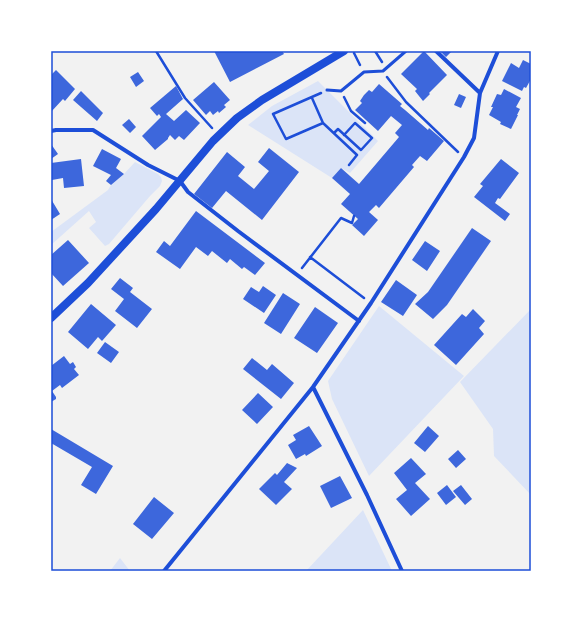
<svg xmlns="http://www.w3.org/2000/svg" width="582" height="622" font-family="'Noto Sans',sans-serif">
<rect width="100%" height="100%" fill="#f2f2f2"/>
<path fill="#dbe4f7" d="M318 81 378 141 350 173 341 168 332 178 248 125 272 106Z
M135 162 158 174 161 177 162 181 160 186 150 196 109 244 105 246 89 228 96 222 89 211 51 245V232L108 190 111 185 124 174Z
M379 306 464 376 369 476 332 399 328 381Z
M531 309V495L494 456 493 429 460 382Z
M363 510 392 571H306Z
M120 558 130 571H110Z"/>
<path fill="#3d67dc" d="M214 51H282L284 54 230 82Z
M424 51 447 75 429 93 430 94 423 101 415 91 417 89 401 74Z
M440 51H452L446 57Z
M523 60 531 64V79L526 88 524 87 522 91 502 81 511 63 519 68Z
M56 70 75 89 65 101 63 99 51 112V75Z
M138 72 144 81 136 87 130 77Z
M214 82 230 100 224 105 226 107 219 113 218 111 213 115 210 111 206 115 193 100Z
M379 84 402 104 400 106 405 110 428 130 429 128 444 141 427 161 420 156 412 165 414 167 379 208 376 205 369 212 378 220 364 236 352 225 358 219 341 204 350 194 332 178 341 168 359 184 399 137 395 133 402 125 391 116 378 131 355 110 362 103 360 101 364 95 369 90 372 92Z
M176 86 183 99 166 114 174 121 186 110 200 123 184 140 179 136 175 140 170 135 168 138V139L155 150 142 136 161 117 159 114 157 116 150 108Z
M504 89 521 98 516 107 520 109 517 115H518L511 129 500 124 501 122 489 115 493 107H491L497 94 501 95Z
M81 91 103 113 97 121 73 100Z
M459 94 466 97 461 108 454 105Z
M129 119 136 127 130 133 122 125Z
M51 144 58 154 51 159Z
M269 148 299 172 262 220 226 191 212 208 194 194 227 152 245 167 238 176 254 189 269 171 258 162Z
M102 149 121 159 116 168 124 174 111 185 106 181 111 175 93 166Z
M81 159 84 186 64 188 63 178 52 180 51 163Z
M501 159 519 173 500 199 498 198 495 203 510 214 505 221 474 197 483 186 480 184Z
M51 199 60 214 51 220Z
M196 211 265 263 255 275 244 267 242 269 230 259 227 263 212 251 208 256 196 247 180 269 156 252 164 241 170 246Z
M472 228 491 241 447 305 433 319 415 304 428 292Z
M68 240 89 263 63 286 51 273V255Z
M425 241 440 251 427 271 412 260Z
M120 278 133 288 130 292 152 309 137 328 115 311 124 299 111 289Z
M396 280 417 295 403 316 381 302Z
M263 286 276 295 264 313 243 299 251 287 259 292Z
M283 293 300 304 281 334 264 323Z
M91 304 116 325 102 341 98 337 88 349 68 332Z
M315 307 338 323 317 353 294 338Z
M473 309 485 321 479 328 484 334 456 365 434 345 462 314 466 317Z
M105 342 119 352 111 363 97 353Z
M64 356 70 364 73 362 76 367 74 369 79 375 62 388 60 385 52 391 56 397V399L51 402V366Z
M252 358 267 370 272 364 294 383 281 399 243 369Z
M258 393 273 407 257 424 242 410Z
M309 426 322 446 306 456 305 454 296 459 288 445 296 440 293 435Z
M428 426 439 436 425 452 414 443Z
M51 429 113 466 96 494 81 485 92 467 51 443Z
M458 450 466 459 456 468 448 459Z
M411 458 426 474 415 483 430 499 411 516 396 499 407 490 394 473Z
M287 463 297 468 284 482 292 489 276 505 259 489 275 473 277 475Z
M340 476 352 498 331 508 320 486Z
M447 485 456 497 446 505 437 493Z
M461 485 472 499 465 505 453 491Z
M154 497 174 513 152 539 133 524Z"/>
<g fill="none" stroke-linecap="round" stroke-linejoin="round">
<path stroke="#1d4ed8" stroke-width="2.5" d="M156 51 185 98 212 128
M375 51 382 62
M354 53 360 65
M387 77 406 102 458 152
M321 93 273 114 286 139 323 123 357 155 349 165
M344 97 351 111 365 123
M312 98 323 123
M334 133 338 129 361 150 372 138 355 123 344 135
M310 257 364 298
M302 268 341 218 352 223 354 216"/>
<path stroke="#1d4ed8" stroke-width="3" d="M327 90 341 91 364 72 383 71 406 51"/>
<path stroke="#1d4ed8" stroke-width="4" d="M436 51 480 93
M51 131 56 130H93L148 165 180 181 188 192 238 231 359 321
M313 387 367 495 402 571
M164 571 313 387 371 303 464 157 474 138 480 93 498 51"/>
<path stroke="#1d4ed8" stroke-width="8" d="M51 318 88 283 156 209 213 141 237 118 262 100 344 51"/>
</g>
<rect width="582" height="622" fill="none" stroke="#ffffff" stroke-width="104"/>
<rect x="52" y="52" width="478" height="518" fill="none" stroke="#1d4ed8" stroke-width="1.5"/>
</svg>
